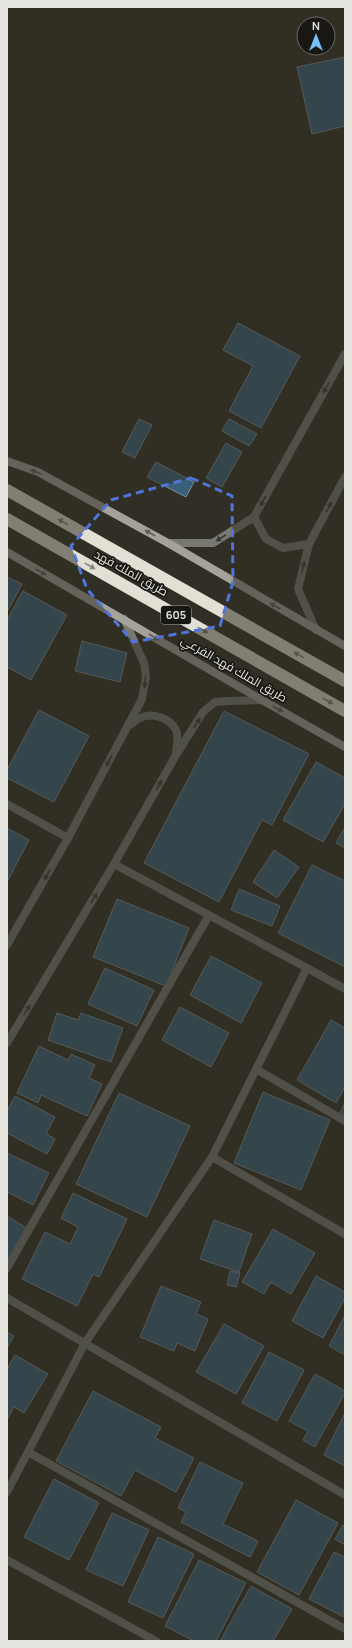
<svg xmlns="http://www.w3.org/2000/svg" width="352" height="1648" font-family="Manrope,Cairo,sans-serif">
<rect width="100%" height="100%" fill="#312f25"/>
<path fill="#395f7a" stroke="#828c94" d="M345 57V126L312 134 297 67Z
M238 323 300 356 261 428 229 411 253 366 223 350Z
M139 419 152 425 135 458 122 452Z
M229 419 257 434 249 446 222 431Z
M226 443 242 452 222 487 206 478Z
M156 462 194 482 186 497 147 477Z
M7 577 22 584 7 612Z
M23 591 67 615 31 680 7 667V620Z
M82 641 127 653 120 682 75 671Z
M39 710 89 736 54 802 7 778V770Z
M224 711 309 754 272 825 262 820 219 902 144 863Z
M316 762 345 778V804L323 842 283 820Z
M345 827V848L336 843Z
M7 828 29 840 7 882Z
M274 850 299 867 277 898 253 882Z
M312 865 345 881V967L278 933Z
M239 889 280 906 272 926 231 910Z
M117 899 189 928 166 986 93 957Z
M211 956 262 983 241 1023 190 995Z
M105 968 154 990 137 1026 88 1004Z
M180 1007 229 1033 211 1067 162 1040Z
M57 1013 78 1020 81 1013 123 1028 111 1062 48 1040Z
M331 1020 345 1028V1087L336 1103 297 1080Z
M39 1046 68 1060 71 1054 95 1065 89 1078 102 1084 87 1116 41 1095 38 1103 17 1093Z
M263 1092 330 1120 301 1190 234 1163Z
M119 1093 190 1126 147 1217 76 1184Z
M15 1096 55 1117 46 1134 55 1139 47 1154 7 1133V1111Z
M345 1103V1120L338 1117Z
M7 1153 49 1173 33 1205 7 1192Z
M73 1193 127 1219 99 1277 93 1274 77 1306 22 1279 45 1232 70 1244 78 1227 61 1218Z
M7 1216 28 1229 7 1264Z
M214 1220 252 1234 239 1272 200 1259Z
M273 1229 315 1253 291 1294 271 1282 264 1294 242 1282Z
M230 1271 240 1273 236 1287 227 1285Z
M316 1276 345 1292V1298L323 1338 292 1321Z
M161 1286 201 1302 196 1314 208 1319 195 1351 177 1343 174 1351 140 1337Z
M345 1315V1355L329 1346Z
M224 1324 264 1346 236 1394 196 1372Z
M7 1332 14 1336 7 1348Z
M269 1352 304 1370 277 1421 242 1403Z
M15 1355 48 1374 24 1413 14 1407 7 1420V1369Z
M315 1374 345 1391V1393L315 1447 303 1440 308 1431 289 1421Z
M93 1391 161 1427 155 1438 194 1458 176 1492 135 1470 121 1496 56 1461Z
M345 1413V1466L324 1455Z
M200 1462 243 1483 223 1524 258 1541 250 1557 181 1522 186 1512 178 1508Z
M54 1479 99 1503 69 1560 24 1537Z
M296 1500 338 1523 299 1595 257 1572Z
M112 1513 149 1530 123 1586 86 1570Z
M343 1525 345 1527V1545L335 1539Z
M158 1537 194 1554 163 1618 128 1602Z
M334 1552 345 1557 344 1617 309 1599Z
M199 1560 246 1583 216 1641H194L165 1626Z
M251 1586 292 1609 273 1641H220Z"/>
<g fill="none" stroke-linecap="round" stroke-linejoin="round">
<path stroke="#797974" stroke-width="8" d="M7 804 68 838
M114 864 307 968 345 989
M256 1069 345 1121
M212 1157 345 1234
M7 1268 209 915
M7 1298 345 1495
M28 1452 345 1629
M7 1492 85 1343 212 1157 307 968
M7 1560 156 1641"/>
<path stroke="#797974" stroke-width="8" d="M345 354 254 517 266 539 283 548 309 544 345 477
M168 543H213L254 517
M309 544 298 589 316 630
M130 725C133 723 136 719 140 718 152 712 170 718 176 730 179 737 177 744 176 752
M7 945 68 838 142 699 146 677 144 663 124 619
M7 1043 114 864 176 755 203 712 215 702 229 701 262 700"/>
<path stroke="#a4a29a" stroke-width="8" d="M7 461 38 472 168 543 345 646
M7 552 262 700 345 747"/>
<path stroke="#e2e0d4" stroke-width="12" d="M7 490 345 681
M7 519 345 711"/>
</g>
<defs><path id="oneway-solid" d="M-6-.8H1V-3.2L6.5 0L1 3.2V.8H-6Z"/></defs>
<g fill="#3a3935">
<use href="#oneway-solid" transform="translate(326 388) rotate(119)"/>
<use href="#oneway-solid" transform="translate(263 501) rotate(119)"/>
<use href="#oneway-solid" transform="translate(329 507) rotate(-62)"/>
<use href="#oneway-solid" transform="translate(221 538) rotate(147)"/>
<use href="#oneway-solid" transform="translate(303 567) rotate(-77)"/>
<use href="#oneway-solid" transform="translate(145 682) rotate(97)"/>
<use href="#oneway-solid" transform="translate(197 723) rotate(-57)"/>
<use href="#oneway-solid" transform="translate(109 761) rotate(118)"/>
<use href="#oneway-solid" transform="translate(159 785) rotate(-61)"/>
<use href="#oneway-solid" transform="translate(47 875) rotate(120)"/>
<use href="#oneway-solid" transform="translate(94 898) rotate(-59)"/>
<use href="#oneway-solid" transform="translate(27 1010) rotate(-59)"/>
</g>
<g fill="#5e5c56">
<use href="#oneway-solid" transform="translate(36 472) rotate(-157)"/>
<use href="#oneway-solid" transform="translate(150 533) rotate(-151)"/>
<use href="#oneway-solid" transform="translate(41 572) rotate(30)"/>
<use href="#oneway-solid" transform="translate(275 606) rotate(-150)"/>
<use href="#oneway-solid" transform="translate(154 637) rotate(30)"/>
<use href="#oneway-solid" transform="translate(278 709) rotate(29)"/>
</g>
<g fill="#87867d">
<use href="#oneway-solid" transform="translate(63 522) rotate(-151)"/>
<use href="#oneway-solid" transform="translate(90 566) rotate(29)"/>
<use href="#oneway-solid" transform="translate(203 630) rotate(29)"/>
<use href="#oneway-solid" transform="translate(299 655) rotate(-151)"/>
<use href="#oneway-solid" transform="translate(328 701) rotate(30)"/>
</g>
<path d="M0 0H352V1648H0ZM191 478 232 496 233 582 220 626 133 642 87 589 71 546 111 500Z" fill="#312f25" fill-opacity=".55" fill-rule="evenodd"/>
<path fill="none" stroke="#4f74da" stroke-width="3" stroke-dasharray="8 5" stroke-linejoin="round" d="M191 478 232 496 233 582 220 626 133 642 87 589 71 546 111 500Z"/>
<g text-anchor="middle" stroke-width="3.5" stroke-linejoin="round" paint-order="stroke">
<rect fill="#181713" stroke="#a8a6a1" stroke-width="1" x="161" y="606" width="30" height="18" rx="3"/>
<g font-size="11" font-weight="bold" fill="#e5e4de">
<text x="176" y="619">605</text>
</g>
<g font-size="12" fill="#e5e4de" stroke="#181713">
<text transform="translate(131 573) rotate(29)" y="4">طريق الملك فهد</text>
<text transform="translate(234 669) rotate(30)" y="4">طريق الملك فهد الفرعي</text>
</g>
</g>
<rect width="352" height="1648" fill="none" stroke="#e5e4de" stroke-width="16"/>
<g transform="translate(316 36)"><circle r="19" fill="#181713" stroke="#6a6964"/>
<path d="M0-3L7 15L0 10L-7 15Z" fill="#75c0f6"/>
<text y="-6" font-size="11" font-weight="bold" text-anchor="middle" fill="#e5e4de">N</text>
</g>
</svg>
